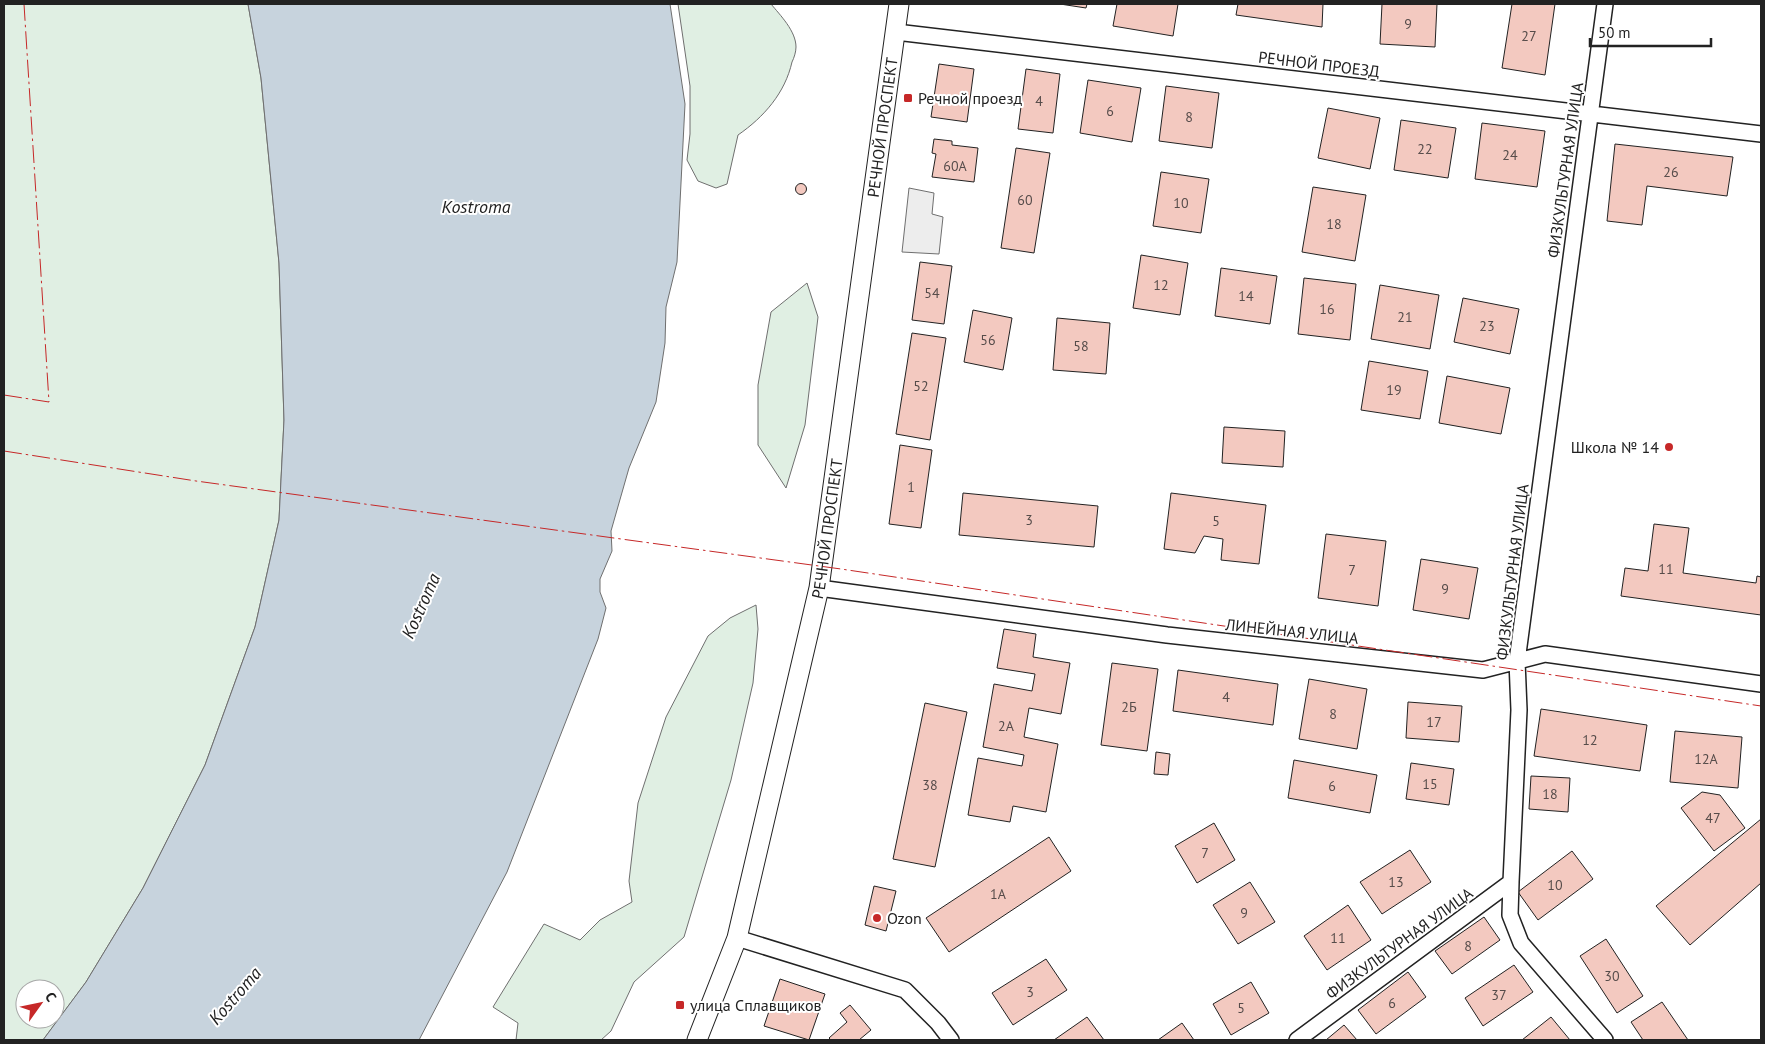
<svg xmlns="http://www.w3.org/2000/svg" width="1765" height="1044" font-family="'PT Sans',sans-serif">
<rect width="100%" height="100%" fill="#fff"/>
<path fill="#e0efe3" stroke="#6f6f6f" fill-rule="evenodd" d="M4 4H248L261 78 279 263 284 420 279 520 255 627 205 765 143 888 86 982 43 1040H4ZM25 989H55V1019H25Z
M678 4H771C780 15 796 31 796 47 796 52 794 58 792 62 785 93 764 117 738 135L727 184 716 188 698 181 687 160 690 134V86Z
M807 283 818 317 805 425 786 488 758 445V385L771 312Z
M756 605 758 629 753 683 731 780 684 937 634 982 611 1031 601 1040H516L518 1023 493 1007 544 924 580 940 600 920 632 902 629 881 638 803 666 717 708 636 730 618Z"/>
<path fill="#ededed" stroke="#6f6f6f" d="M909 188 934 193 932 214 943 217 939 254 902 252Z"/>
<path fill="#c7d3dd" stroke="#6f6f6f" d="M248 4H670L685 104 677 262 666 307 665 343 656 402 629 468 611 531 612 551 600 579V592L606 608 598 639 507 872 419 1040H43L86 982 143 888 205 765 255 627 279 520 284 420 279 263 261 78Z"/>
<path fill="#f3c9c0" stroke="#222" d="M1060 4H1087L1086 8Z
M1117 4H1178L1173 36 1113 26Z
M1238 4H1323L1322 27 1236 15Z
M1382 4H1437L1435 47 1380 44Z
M1512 4H1555L1545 75 1502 68Z
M939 64 974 69 967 122 931 117Z
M1026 69 1060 74 1053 133 1018 129Z
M1088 80 1141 88 1132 142 1080 133Z
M1166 86 1219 93 1212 148 1159 141Z
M1328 108 1380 118 1370 169 1318 158Z
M1401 120 1456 128 1448 178 1394 170Z
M1482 123 1545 131 1537 187 1475 179Z
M934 139 952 141V145L978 148 974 182 932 177 936 154 932 153Z
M1615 144 1733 157 1727 196 1647 186 1642 225 1607 221Z
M1016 148 1050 153 1034 253 1001 248Z
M1161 172 1209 179 1201 233 1153 226Z
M795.5 189a5.5 5.5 0 1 1 11 0a5.5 5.5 0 1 1-11 0Z
M1313 187 1366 195 1355 261 1302 252Z
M1141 255 1188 263 1180 315 1133 308Z
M920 262 952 266 944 324 912 320Z
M1221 268 1277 276 1270 324 1215 316Z
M1304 278 1356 284 1350 340 1298 334Z
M1380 285 1439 295 1430 349 1371 339Z
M1463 298 1519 309 1510 354 1454 342Z
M973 310 1012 318 1003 370 964 362Z
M1057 318 1110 323 1106 374 1053 370Z
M912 333 946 338 930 440 896 434Z
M1369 361 1428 371 1420 419 1361 410Z
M1447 376 1510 388 1501 434 1439 423Z
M1224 427 1285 431 1283 467 1222 463Z
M900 445 932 450 921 528 889 524Z
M963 493 1098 506 1094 547 959 535Z
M1171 493 1266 505 1259 564 1221 560 1223 539 1204 536 1195 553 1164 549Z
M1654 524 1689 528 1683 573 1756 583 1757 576 1761 577V615L1621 596 1625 568 1648 571Z
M1326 534 1386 541 1378 606 1318 598Z
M1421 559 1478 568 1469 619 1413 610Z
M1004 629 1036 634 1033 657 1070 663 1061 714 1029 708 1024 737 1058 744 1046 812 1013 806 1010 822 968 815 978 758 1022 766 1024 755 983 747 994 684 1032 691 1035 674 997 668Z
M1112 663 1158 669 1147 751 1101 745Z
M1178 670 1278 684 1273 725 1173 711Z
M1309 679 1367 689 1357 749 1299 739Z
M1408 702 1462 706 1459 742 1406 738Z
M925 703 967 712 935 867 893 859Z
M1541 709 1647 725 1640 771 1534 756Z
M1675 731 1742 737 1738 788 1670 782Z
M1156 752 1170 754 1168 775 1154 774Z
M1294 760 1377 775 1370 813 1288 798Z
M1411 763 1454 769 1449 805 1406 799Z
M1531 776 1570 778 1568 812 1529 809Z
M1702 792 1720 795 1745 828 1714 851 1681 808Z
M1761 819V883L1690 945 1656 906Z
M1214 823 1235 860 1197 883 1175 846Z
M1049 837 1071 871 949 952 926 918Z
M1410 850 1431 882 1382 914 1360 882Z
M1572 851 1593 879 1538 920 1518 892Z
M1250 882 1275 922 1238 944 1213 905Z
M874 886 896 891 886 931 865 925Z
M1348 905 1371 940 1327 970 1304 936Z
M1484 917 1500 940 1452 974 1435 951Z
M1606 939 1643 996 1617 1013 1580 956Z
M1046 959 1067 990 1013 1025 992 993Z
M1514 965 1533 992 1483 1026 1465 998Z
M1408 972 1426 997 1376 1034 1358 1010Z
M780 979 825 994 809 1040 764 1026Z
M1251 982 1269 1013 1231 1035 1213 1004Z
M1662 1002 1688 1040H1643L1631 1022Z
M850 1005 871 1030 859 1040H831L829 1038 847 1022 840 1013Z
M1087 1017 1104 1040H1054Z
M1551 1017 1570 1040H1522Z
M1182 1023 1194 1040H1158Z
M1344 1025 1357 1040H1326Z"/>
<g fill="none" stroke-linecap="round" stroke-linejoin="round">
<defs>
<path id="minor" d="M896 32 1761 134
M819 588 1167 635 1483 670 1545 654 1761 684
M1511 882 1510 915 1521 943 1605 1040
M737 938 905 990 938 1023 951 1040
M1297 1040 1511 882 1519 710 1517 661 1605 4"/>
<g id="tertiary">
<path id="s1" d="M697 1040 737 938 819 588 899 4"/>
</g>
</defs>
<use href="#minor" stroke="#222" stroke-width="18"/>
<use href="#tertiary" stroke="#222" stroke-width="21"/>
<use href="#minor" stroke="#fff" stroke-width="15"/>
<use href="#tertiary" stroke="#fff" stroke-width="19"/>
<path stroke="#c62828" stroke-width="1" stroke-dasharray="18 4 2.5 4" stroke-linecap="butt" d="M4 395 49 402 24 4
M4 451 196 481 841 569 1761 706"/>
</g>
<g fill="#c62828" stroke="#fff" stroke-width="2">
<rect x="903" y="93" width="10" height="10" rx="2.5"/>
<circle cx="1669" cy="447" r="5"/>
<circle cx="877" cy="918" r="5"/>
<rect x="675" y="1000" width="10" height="10" rx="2.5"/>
</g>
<g text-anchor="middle" stroke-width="4" stroke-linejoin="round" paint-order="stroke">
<g font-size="14" fill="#564c4a">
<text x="1408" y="29">9</text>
<text x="1529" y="41">27</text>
<text x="1039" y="106">4</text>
<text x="1110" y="116">6</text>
<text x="1189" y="122">8</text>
<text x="1425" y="154">22</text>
<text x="1510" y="160">24</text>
<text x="955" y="171">60А</text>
<text x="1671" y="177">26</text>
<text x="1025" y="205">60</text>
<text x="1181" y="208">10</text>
<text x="1334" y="229">18</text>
<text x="1161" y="290">12</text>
<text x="932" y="298">54</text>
<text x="1246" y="301">14</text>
<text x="1327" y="314">16</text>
<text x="1405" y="322">21</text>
<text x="1487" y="331">23</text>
<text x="988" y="345">56</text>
<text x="1081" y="351">58</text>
<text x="921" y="391">52</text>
<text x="1394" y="395">19</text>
<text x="911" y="492">1</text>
<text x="1029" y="525">3</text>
<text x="1216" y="526">5</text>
<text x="1666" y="574">11</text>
<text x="1352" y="575">7</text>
<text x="1445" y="594">9</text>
<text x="1226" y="702">4</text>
<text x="1129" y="712">2Б</text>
<text x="1333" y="719">8</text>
<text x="1434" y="727">17</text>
<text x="1006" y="731">2А</text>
<text x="1590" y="745">12</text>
<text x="1706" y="764">12А</text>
<text x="1430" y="789">15</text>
<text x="930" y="790">38</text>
<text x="1332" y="791">6</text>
<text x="1550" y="799">18</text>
<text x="1713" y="823">47</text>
<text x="1205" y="858">7</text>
<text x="1396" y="887">13</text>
<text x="1555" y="890">10</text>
<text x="998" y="899">1А</text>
<text x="1244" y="918">9</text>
<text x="1338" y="943">11</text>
<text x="1468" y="951">8</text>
<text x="1612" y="981">30</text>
<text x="1030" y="997">3</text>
<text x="1499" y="1000">37</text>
<text x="1392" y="1008">6</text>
<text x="1241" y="1013">5</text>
</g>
<g font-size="16" fill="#222" stroke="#fff">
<text transform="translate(1319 64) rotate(7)" y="6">РЕЧНОЙ ПРОЕЗД</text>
<text dy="6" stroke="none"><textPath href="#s1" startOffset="934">РЕЧНОЙ ПРОСПЕКТ</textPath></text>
<text transform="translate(1565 170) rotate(-82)" y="6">ФИЗКУЛЬТУРНАЯ УЛИЦА</text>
<text dy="6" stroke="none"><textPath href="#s1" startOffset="529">РЕЧНОЙ ПРОСПЕКТ</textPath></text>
<text transform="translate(1512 572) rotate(-83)" y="6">ФИЗКУЛЬТУРНАЯ УЛИЦА</text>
<text transform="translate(1292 631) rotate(6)" y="6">ЛИНЕЙНАЯ УЛИЦА</text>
<text transform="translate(1399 943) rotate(-36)" y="6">ФИЗКУЛЬТУРНАЯ УЛИЦА</text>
</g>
<g font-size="16" fill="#222" stroke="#fff" text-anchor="start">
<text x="918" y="104">Речной проезд</text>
<text x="1659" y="453" text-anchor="end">Школа № 14</text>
<text x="887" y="924">Ozon</text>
<text x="690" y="1011">улица Сплавщиков</text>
</g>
<g font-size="18" font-style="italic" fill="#222" stroke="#fff">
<text x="476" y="213">Kostroma</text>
<text transform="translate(421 606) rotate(-66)" y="6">Kostroma</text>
<text transform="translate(235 996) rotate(-49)" y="6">Kostroma</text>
</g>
</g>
<rect width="1765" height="1044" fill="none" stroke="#222222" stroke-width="10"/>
<g transform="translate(40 1004) rotate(57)"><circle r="24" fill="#ffffff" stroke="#a7a7a7"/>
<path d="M0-4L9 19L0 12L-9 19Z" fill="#c62828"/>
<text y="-8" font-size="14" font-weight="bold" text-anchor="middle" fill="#222222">С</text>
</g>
<path d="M1590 38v8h121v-8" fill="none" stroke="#222222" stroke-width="2.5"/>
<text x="1598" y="38" font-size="15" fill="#222222" stroke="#ffffff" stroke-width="4" paint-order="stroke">50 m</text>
</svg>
